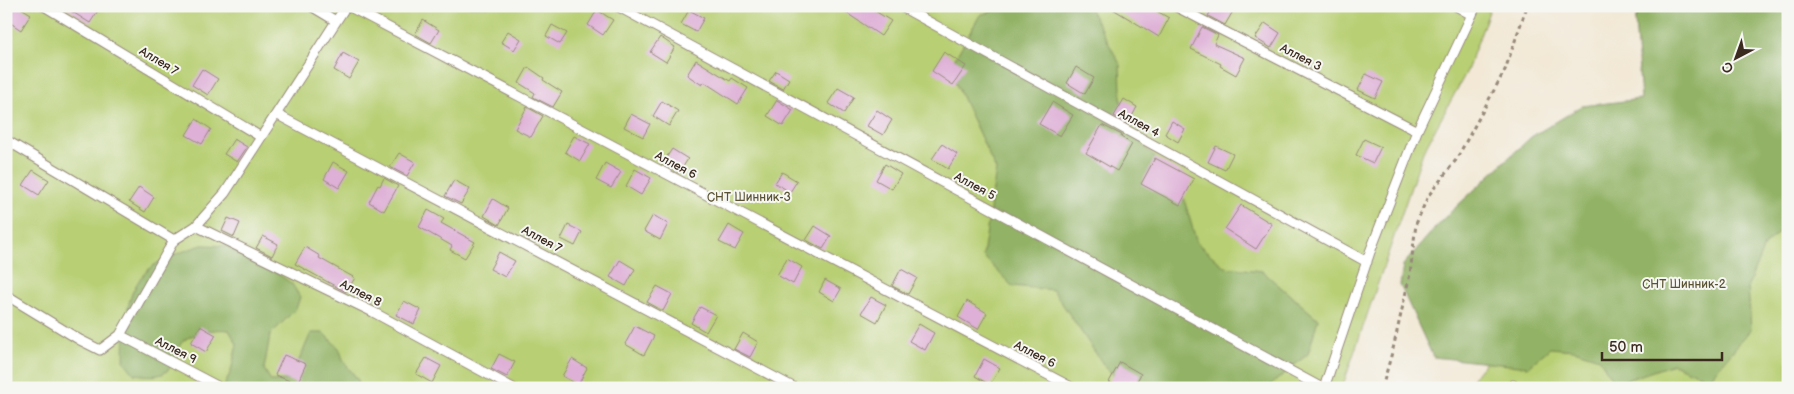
<svg xmlns="http://www.w3.org/2000/svg" width="1794" height="394" font-family="'Balsamiq Sans',sans-serif">
<rect width="100%" height="100%" fill="#f6f6f2"/>
<filter id="ink" filterUnits="userSpaceOnUse"><feTurbulence type="fractalNoise" baseFrequency=".02" numOctaves="2"/><feDisplacementMap in="SourceGraphic" scale="10" xChannelSelector="R" yChannelSelector="G"/><feConvolveMatrix kernelMatrix="1 2 1 2 8 2 1 2 1" color-interpolation-filters="sRGB"/></filter>
<filter id="wash" filterUnits="userSpaceOnUse"><feTurbulence type="fractalNoise" baseFrequency=".0096" numOctaves="4" result="noise"/><feDisplacementMap in="SourceGraphic" scale="20" xChannelSelector="R" yChannelSelector="G"/><feGaussianBlur stdDeviation="1.12" result="paint"/><feColorMatrix in="noise" values="0 0 0 0 0 0 0 0 0 0 0 0 0 0 0 0 0 1.4 0 .05"/><feComposite in="paint" operator="in"/></filter>
<g filter="url(#wash)">
<rect width="100%" height="100%" fill="#f2e8d5"/>
<path fill="#b8cf73" stroke="#7a7c48" d="M6 6H1491L1467 71 1423 152 1342 388H6Z
M1775 6H1788V388H1465Z"/>
<path fill="#92b265" stroke="#666e42" d="M1006 6H1088L1120 64 1122 122 1155 158 1177 176 1197 243 1225 267 1262 271 1318 319 1308 354 1267 388H1129L1105 367 1053 290 1012 286 983 256 996 170 949 69 980 15Z
M1640 6H1788V231L1779 232 1764 246 1748 286 1751 329 1709 379 1673 364 1615 384 1599 358 1574 350 1550 348 1528 367 1433 357 1400 285 1403 265 1441 221 1531 137 1582 106 1641 99 1635 21Z
M202 245 227 246 250 261 270 268 292 284 300 297 296 309 270 335 264 369 271 381 287 380 296 367 311 333H323L339 348 344 362 358 380 360 388H225V384L231 371 237 344 229 330C216 328 194 332 183 341 175 349 176 368 162 374 153 377 144 375 134 374L124 361C125 329 123 292 149 269 160 259 187 250 202 245Z"/>
<g id="blocks">
<path fill="#deafd7" d="M14 6H18L31 14 21 30 6 20Z
M63 6H101L90 23Z
M836 6H867L891 21 881 36Z
M1108 6H1148L1169 18 1159 37Z
M1214 6H1236L1225 25 1208 16Z
M597 10 613 20 603 35 588 25Z
M689 10 704 18 696 32 681 24Z
M423 20 439 30 431 43 415 34Z
M1265 23 1280 33 1271 48 1255 38Z
M552 25 567 33 560 44 546 36Z
M1202 27 1218 35 1214 44 1245 58 1236 75 1220 66 1221 64 1191 49Z
M508 31 521 39 514 50 501 42Z
M660 37 675 47 666 62 650 52Z
M944 52 966 66 953 85 932 71Z
M343 53 359 62 349 79 334 70Z
M696 60 730 81 732 78 748 88 738 104 704 82 702 85 687 75Z
M528 67 544 78 543 80 562 92 553 107 533 97 535 93 519 83Z
M1076 67 1094 78 1085 94 1067 83Z
M202 69 218 79 208 95 192 85Z
M776 71 789 79 783 89 769 81Z
M1366 74 1383 82 1375 98 1358 90Z
M838 88 854 97 844 113 828 103Z
M1124 99 1137 107 1128 124 1114 116Z
M777 100 793 110 783 126 767 116Z
M662 101 678 111 669 126 653 116Z
M1052 102 1073 115 1060 136 1039 124Z
M527 107 543 116 531 137 515 129Z
M877 110 892 120 883 135 867 126Z
M631 114 650 124 643 137 624 127Z
M196 119 211 129 202 144 186 135Z
M1172 121 1185 129 1178 142 1165 134Z
M1102 125 1122 135 1121 137 1132 144 1117 171 1086 153Z
M574 136 590 144 580 161 565 152Z
M234 139 247 147 237 162 224 154Z
M1364 139 1381 147 1373 163 1356 155Z
M942 144 957 154 948 169 932 159Z
M1216 146 1233 154 1225 170 1208 162Z
M672 149 688 159 679 173 662 164Z
M399 153 415 162 407 176 390 167Z
M1155 158 1194 179 1180 205 1141 184Z
M333 162 349 171 339 188 324 179Z
M605 163 621 172 611 188 596 180Z
M885 164 901 174 892 189 876 180Z
M635 169 651 178 641 195 626 186Z
M33 170 49 180 39 195 23 185Z
M782 172 797 181 790 192 775 183Z
M384 178 398 186 384 211 369 202 378 185 380 186Z
M454 180 470 189 461 204 445 196Z
M139 187 154 197 145 212 129 202Z
M493 199 508 208 499 225 484 216Z
M1241 205 1272 224 1256 249 1225 229Z
M428 210 444 219 441 223 475 242 465 258 450 250 452 246 419 227Z
M653 215 668 224 660 240 644 231Z
M228 218 240 223 234 237 222 231Z
M568 225 582 232 575 246 561 239Z
M729 225 744 234 735 250 719 242Z
M815 226 831 236 823 249 806 240Z
M263 236 278 244 272 256 256 248Z
M305 247 320 256 319 258 355 278 346 292 295 264Z
M499 252 515 261 505 277 490 269Z
M787 258 802 267 793 284 777 275Z
M620 260 635 269 626 286 610 277Z
M901 269 917 278 908 294 892 286Z
M825 280 841 289 834 301 819 292Z
M657 286 672 294 663 311 647 302Z
M871 297 886 305 877 322 861 313Z
M404 301 421 310 414 324 396 315Z
M967 301 987 313 978 329 958 317Z
M700 307 716 315 706 332 691 323Z
M919 324 934 333 925 350 909 341Z
M200 326 216 335 206 352 191 343Z
M635 326 654 336 644 355 625 344Z
M743 333 758 342 750 357 734 349Z
M499 354 515 362 507 377 491 369Z
M284 355 306 364 297 384 275 375Z
M426 358 441 366 432 383 416 374Z
M572 359 587 368 578 385 562 376Z
M984 359 1000 368 990 385 975 376Z
M1120 362 1141 374 1133 388H1119L1109 382Z"/>
</g>
</g>
<g filter="url(#ink)">
<use href="#blocks" fill-opacity="0" stroke="#96897a" stroke-width="1"/>
<g fill="none" stroke-linecap="round" stroke-linejoin="round">
<defs>
<path id="service" d="M44 6 261 137
M311 6 336 21
M348 6 1073 388
M617 6 1322 388
M900 6 1367 262
M1175 6 1417 131
M1456 6 1472 15
M276 114 795 388
M6 140 174 240
M196 226 373 312 513 388
M6 295 80 340 100 350 120 335 174 240 196 226 225 193 346 6
M120 335 221 388
M1324 388 1370 252 1417 131 1476 6
M1512 388 1513 385"/>
</defs>
<use href="#service" stroke="#96897a" stroke-width="11"/>
<path stroke="#96897a" stroke-width="3" stroke-dasharray="4 4" stroke-linecap="butt" d="M1382 388 1393 349 1410 274 1416 224 1428 196 1456 160 1505 70 1527 6"/>
<use href="#service" stroke="#fff" stroke-width="9"/>
</g>
</g>
<g text-anchor="middle" stroke-width="4" stroke-linejoin="round" paint-order="stroke">
<g font-size="12" fill="#3b2a1e" stroke="#f6f6f2">
<text transform="translate(1301 57) rotate(27)" y="4">Аллея 3</text>
<text transform="translate(159 61) rotate(31)" y="4">Аллея 7</text>
<text transform="translate(1139 123) rotate(29)" y="4">Аллея 4</text>
<text transform="translate(676 165) rotate(28)" y="4">Аллея 6</text>
<text transform="translate(975 186) rotate(28)" y="4">Аллея 5</text>
<text transform="translate(542 239) rotate(28)" y="4">Аллея 7</text>
<text transform="translate(361 293) rotate(27)" y="4">Аллея 8</text>
<text transform="translate(176 350) rotate(27)" y="4">Аллея 9</text>
<text transform="translate(1035 354) rotate(27)" y="4">Аллея 6</text>
</g>
<g font-size="12" fill="#5a5333" stroke="#f6f6f2">
<text x="749" y="201">СНТ Шинник-3</text>
<text x="1684" y="288">СНТ Шинник-2</text>
</g>
</g>
<rect width="1794" height="394" fill="none" stroke="#f6f6f2" stroke-width="25"/>
<g transform="translate(1736 58) rotate(221)" stroke="#f6f6f2" stroke-width="4" paint-order="stroke">
<path d="M0-4L9 19L0 12L-9 19Z" fill="#3b2a1e"/>
<text y="-8" font-size="14" font-weight="bold" text-anchor="middle" fill="#3b2a1e">С</text>
</g>
<path d="M1602 352v8h120v-8" fill="none" stroke="#3b2a1e" stroke-width="2.5"/>
<text x="1609" y="352" font-size="15" fill="#3b2a1e" stroke="#f6f6f2" stroke-width="4" paint-order="stroke">50 m</text>
</svg>
